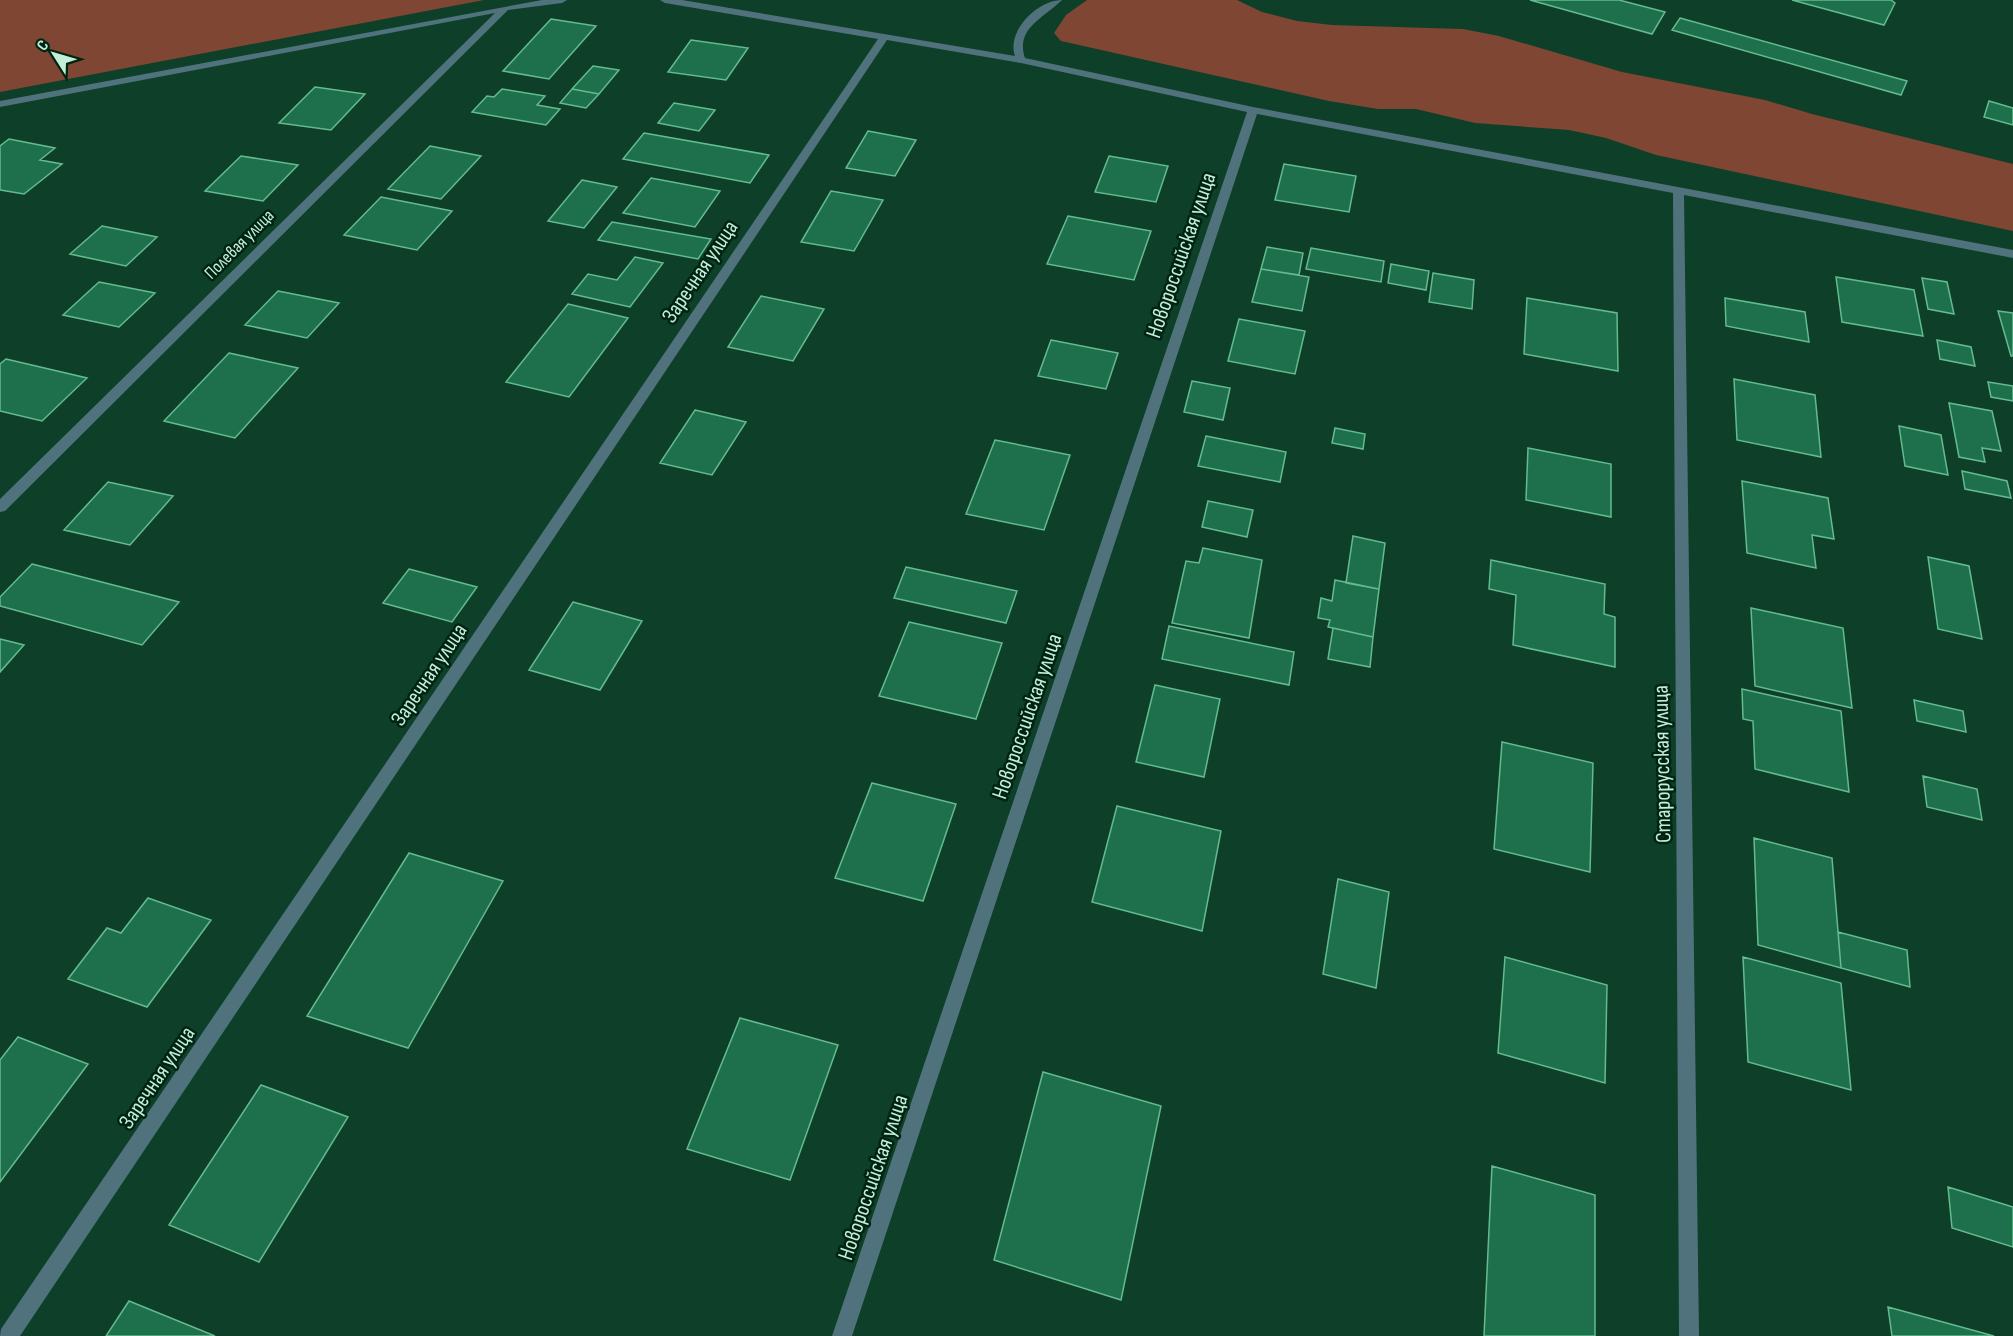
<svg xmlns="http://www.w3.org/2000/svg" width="2013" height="1336" font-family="'Sofia Sans Condensed',sans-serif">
<rect width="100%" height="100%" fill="#0e3f29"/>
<path fill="#7e4633" d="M0 0H484L0 92Z
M1087 0H1237L1262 12 1297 21 1332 25 1463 29 1499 36 1622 72 1765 100 1812 114 2013 164V231L1656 155 1606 138 1569 130 1475 123 1416 109H1378L1329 101 1061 41 1054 33 1066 15Z"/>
<path fill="#1e704c" stroke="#64bb8e" stroke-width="1.5" d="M1530 0H1619L1665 12 1652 34Z
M1792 0H1891L1895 3 1884 25Z
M1680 18 1907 81 1901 95 1672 30Z
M551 19 596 26 549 79 503 71Z
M691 40 748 48 726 80 668 72Z
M593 66 619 70 599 94 572 89Z
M315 87 365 94 331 130 279 123Z
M502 89 545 96 537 105 560 109 546 125 472 112 487 96 494 97Z
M572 89 599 94 586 108 560 103Z
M1989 101 2013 108V125L1984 117Z
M674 103 715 110 699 131 658 123Z
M868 131 916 140 895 176 846 168Z
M644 133 769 155 750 183 623 159Z
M9 139 55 148 40 160 62 164 24 194 0 190V146Z
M430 146 481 156 441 199 388 189Z
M241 156 298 165 263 201 205 191Z
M1109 156 1168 166 1156 202 1095 192Z
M1284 164 1356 176 1349 212 1275 200Z
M651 178 720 191 695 227 623 213Z
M582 180 617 187 584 228 548 221Z
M831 191 883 200 854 251 801 242Z
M381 197 452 211 417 250 344 235Z
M1068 216 1151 231 1134 280 1047 264Z
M612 222 711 239 698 259 598 240Z
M102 226 157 237 126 266 70 254Z
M1267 247 1303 253 1299 275 1261 269Z
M1311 248 1384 261 1381 282 1306 269Z
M635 257 663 263 630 307 572 294 588 274 617 280Z
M1391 264 1429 271 1426 290 1388 283Z
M1261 269 1309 277 1302 311 1252 302Z
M1433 273 1474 280 1472 309 1429 302Z
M1836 277 1914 290 1923 336 1842 322Z
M1922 278 1947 282 1954 314 1928 309Z
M99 282 155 293 119 327 63 315Z
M278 291 339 303 307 338 245 325Z
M761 296 824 309 793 361 728 347Z
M1527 298 1617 313 1618 371 1524 354Z
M1725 298 1805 312 1809 342 1726 326Z
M568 304 628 318 569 397 506 382Z
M1998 311 2013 313V356H2011Z
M1239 319 1305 331 1295 374 1228 361Z
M1051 340 1118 353 1106 389 1038 376Z
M1937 340 1971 347 1975 366 1940 359Z
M229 353 298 368 235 438 164 421Z
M6 359 87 378 42 421 0 411V364Z
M1734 379 1815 395 1821 457 1737 440Z
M1192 381 1230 388 1223 420 1184 412Z
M1988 382 2013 386V401L1991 397Z
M1949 403 1992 411 2001 451 1982 448 1985 462 1959 457Z
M695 410 746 422 712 475 660 463Z
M1899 426 1941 435 1948 475 1905 466Z
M1335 428 1365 434 1363 449 1332 443Z
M1206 436 1286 452 1280 482 1198 466Z
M995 440 1070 455 1044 530 966 514Z
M1528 448 1611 464V517L1526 500Z
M1962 471 2007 481 2011 498 1965 489Z
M1742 481 1828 498 1834 539 1812 535 1816 568 1747 553Z
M108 482 173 496 130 545 64 530Z
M1208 501 1253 510 1247 537 1202 527Z
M1353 536 1385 543 1379 589 1346 583Z
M1203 548 1262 560 1249 638 1172 623 1186 561 1199 563Z
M1928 557 1969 566 1982 639 1938 629Z
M1491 560 1605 584 1604 614 1615 617V667L1513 645 1516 595 1489 589Z
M32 564 179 602 142 645 0 606V597Z
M906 567 1017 591 1006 623 894 598Z
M409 569 477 587 452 622 383 603Z
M1335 580 1379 589 1373 637 1328 627 1330 620 1318 618 1321 598 1332 601Z
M573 602 642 621 600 690 529 670Z
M1751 608 1843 628 1852 708 1755 686Z
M909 622 1002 643 976 719 879 696Z
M1169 626 1294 652 1289 685 1162 659Z
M1333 628 1373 637 1370 667 1328 659Z
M0 639 24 645 0 672Z
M1155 685 1220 699 1204 777 1136 762Z
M1742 689 1841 711 1849 792 1755 769 1753 721 1743 719Z
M1914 700 1963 711 1966 732 1917 721Z
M1502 742 1593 763 1590 872 1494 849Z
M1923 776 1977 789 1982 820 1927 807Z
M872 783 956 804 923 901 835 878Z
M1117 806 1221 831 1202 931 1092 902Z
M1754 838 1832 858 1841 968 1758 945Z
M409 853 503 881 408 1048 307 1016Z
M1338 879 1389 892 1376 988 1323 974Z
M148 898 211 920 147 1007 68 979 107 928 121 933Z
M1838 932 1907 950 1910 987 1841 968Z
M1505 957 1607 985 1605 1083 1498 1053Z
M1743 957 1841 983 1851 1090 1748 1062Z
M740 1018 838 1045 790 1180 687 1149Z
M18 1037 88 1064 0 1182V1060Z
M1043 1072 1161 1106 1121 1300 994 1260Z
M261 1085 348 1117 259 1262 169 1225Z
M1492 1166 1595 1195V1336H1484Z
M1948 1187 2013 1207V1247L1952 1228Z
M129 1301 215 1336H106Z
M1888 1307 1994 1336H1892Z"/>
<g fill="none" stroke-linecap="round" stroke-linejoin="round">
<path fill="#4f727d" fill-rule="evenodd" d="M542 0H567L562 3 508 10 5 511 0 512V499L495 13 0 107V101Z
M660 0H682L1015 56C1006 31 1038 0 1062 0 1044 18 1015 28 1025 58L1253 107 2013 250V258L1684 195 1699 1336H1679L1673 193 1257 114 852 1336H832L1247 112 1021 63 887 40 20 1336H0L1 1329 878 39 665 3Z"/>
</g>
<g text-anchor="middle" stroke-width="5" stroke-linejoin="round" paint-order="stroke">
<g font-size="18" fill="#c5eed6" stroke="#002413">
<text transform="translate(239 244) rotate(-45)" y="6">Полевая улица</text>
</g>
<g font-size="22" fill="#c5eed6" stroke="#002413">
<text transform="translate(1180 255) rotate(-71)" y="8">Новороссийская улица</text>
<text transform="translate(699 271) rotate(-56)" y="8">Заречная улица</text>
<text transform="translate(428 674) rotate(-56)" y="8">Заречная улица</text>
<text transform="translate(1026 716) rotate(-71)" y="8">Новороссийская улица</text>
<text transform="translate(1661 764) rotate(-91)" y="8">Старорусская улица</text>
<text transform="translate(156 1077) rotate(-56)" y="8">Заречная улица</text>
<text transform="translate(872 1177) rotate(-71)" y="8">Новороссийская улица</text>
</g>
</g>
<g transform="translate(54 54) rotate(307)" stroke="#002413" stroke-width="4.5" paint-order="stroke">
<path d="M0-4.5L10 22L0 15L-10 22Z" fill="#c5eed6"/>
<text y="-9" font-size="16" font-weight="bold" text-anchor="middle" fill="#c5eed6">С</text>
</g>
</svg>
